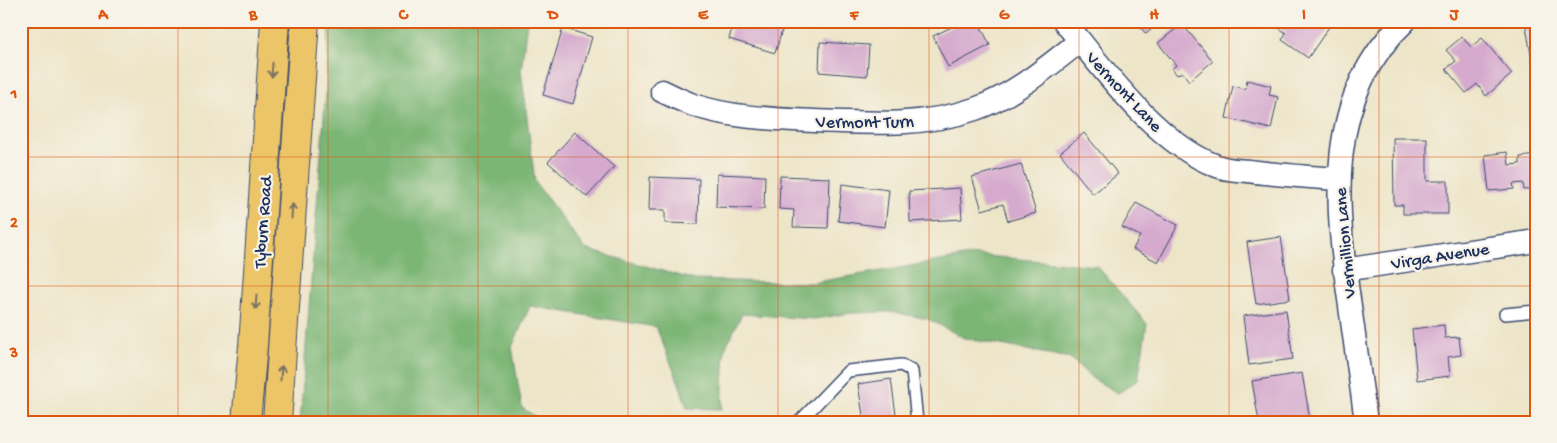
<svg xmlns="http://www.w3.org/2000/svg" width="1557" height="443" font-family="'Gochi Hand',sans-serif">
<rect width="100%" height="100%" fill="#f7f3e8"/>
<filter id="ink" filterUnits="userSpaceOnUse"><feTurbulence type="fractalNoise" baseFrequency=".02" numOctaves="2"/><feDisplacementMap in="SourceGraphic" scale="10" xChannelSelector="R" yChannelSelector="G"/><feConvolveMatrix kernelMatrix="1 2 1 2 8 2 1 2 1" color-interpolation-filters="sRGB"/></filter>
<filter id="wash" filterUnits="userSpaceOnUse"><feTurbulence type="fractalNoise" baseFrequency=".0096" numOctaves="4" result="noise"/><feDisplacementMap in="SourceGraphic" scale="20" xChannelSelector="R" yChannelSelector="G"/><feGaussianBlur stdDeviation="1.12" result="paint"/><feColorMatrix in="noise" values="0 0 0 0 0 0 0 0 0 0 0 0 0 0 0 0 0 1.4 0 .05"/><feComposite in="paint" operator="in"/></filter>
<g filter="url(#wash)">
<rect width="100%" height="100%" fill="#ede5c8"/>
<path fill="#7bb675" stroke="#4b726a" d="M329 21H527L521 70 535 182 585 249 695 280 811 283 975 255 1097 266 1147 324 1138 380 1118 393 1093 379 1070 358 964 338 928 319 892 312 851 313 814 319 742 314 725 348 722 409 687 408 679 383 656 327 530 306 512 347 522 408 544 422H300L326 91Z"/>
<g id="blocks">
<path fill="#d5aace" d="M734 21H775L784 24 775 53 729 39Z
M964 21H978L990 45 948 67 933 36Z
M1135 21H1161L1146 34Z
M1279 21H1333L1308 58 1282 40 1286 33 1276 26Z
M1525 21H1536V65L1533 66Z
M1182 24 1213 61 1189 81 1182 72 1177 75 1172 69 1176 65 1158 43Z
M563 28 592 37 573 104 543 95Z
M1462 37 1471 47 1482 38 1512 74 1486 96 1477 84 1466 93 1446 69 1456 61 1446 50Z
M820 42 869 45 867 76 819 72Z
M1247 80 1271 86 1269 95 1278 97 1271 129 1226 118 1233 86 1245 89Z
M575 132 614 167 587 197 548 162Z
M1084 133 1118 174 1093 194 1060 153Z
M1393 138H1427V181H1448V214H1403V205H1394Z
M1507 152 1509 165 1520 164V157L1536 155V189L1524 190 1523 183 1513 184 1514 189 1489 191 1485 155Z
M1021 164 1036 213 1008 221 1003 204 982 210 972 177Z
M717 174 765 176 764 209 716 207Z
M780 176 830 178 828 228 793 227 794 210 779 209Z
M650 177 699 179 698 224 665 223V210H649Z
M842 184 889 190 885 227 838 221Z
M960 188 962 219 910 222 909 191Z
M1136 203 1178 225 1158 262 1133 249 1140 236 1122 227Z
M1281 237 1290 299 1256 304 1247 242Z
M1286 310 1293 359 1249 365 1243 316Z
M1444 325 1445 338 1459 337 1461 355 1448 357 1450 376 1417 380 1412 329Z
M1302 373 1310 420 1298 422H1259L1252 381Z
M891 379 897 422H864L858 384Z"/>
</g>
</g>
<g filter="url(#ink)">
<use href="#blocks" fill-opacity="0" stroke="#3a4a6e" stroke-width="1"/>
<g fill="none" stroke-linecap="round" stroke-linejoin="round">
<defs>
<path id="service" d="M1505 314 1536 311
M799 422 848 371 901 365 912 371 917 422"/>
<path id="minor" d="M1064 21C1104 70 1157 144 1217 166 1226 170 1238 170 1248 171 1278 175 1308 177 1339 179
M662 91C672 96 683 101 693 105 731 118 774 119 814 121 869 123 922 127 975 109 1015 95 1048 66 1080 41
M1344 270 1536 241
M1366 422C1361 383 1355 344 1350 306 1335 206 1324 96 1405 21"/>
<path id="primary" d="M246 422 253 346 275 21
M277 422 305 21"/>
</defs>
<use href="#service" stroke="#3a4a6e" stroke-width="14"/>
<use href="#minor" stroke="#3a4a6e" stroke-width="25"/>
<use href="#primary" stroke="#3a4a6e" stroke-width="30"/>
<use href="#service" stroke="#fff" stroke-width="11"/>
<use href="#minor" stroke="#fff" stroke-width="22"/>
<use href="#primary" stroke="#edc569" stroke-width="28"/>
</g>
<defs><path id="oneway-shaft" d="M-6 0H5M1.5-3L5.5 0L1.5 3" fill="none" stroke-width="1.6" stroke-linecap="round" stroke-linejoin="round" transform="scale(1.25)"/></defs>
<g stroke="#797263">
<use href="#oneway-shaft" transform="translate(272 70) rotate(94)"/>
<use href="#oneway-shaft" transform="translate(292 211) rotate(-86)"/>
<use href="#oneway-shaft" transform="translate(256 302) rotate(94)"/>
<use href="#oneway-shaft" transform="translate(281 373) rotate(-86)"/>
</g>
</g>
<path fill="none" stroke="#de5710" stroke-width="1" stroke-opacity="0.55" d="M178 21V422M328 21V422M478 21V422M628 21V422M778 21V422M929 21V422M1079 21V422M1229 21V422M1379 21V422M21 157H1536M21 286H1536"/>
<g text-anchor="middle" stroke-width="4.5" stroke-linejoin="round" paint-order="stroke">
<g font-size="18" fill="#1b2f5e" stroke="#f7f3e8">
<text transform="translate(1125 91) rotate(47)" y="6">Vermont Lane</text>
<text x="865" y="127">Vermont Turn</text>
<text transform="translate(262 222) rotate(-86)" y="6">Tyburn Road</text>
<text transform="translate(1344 243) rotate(-95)" y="6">Vermillion Lane</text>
<text transform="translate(1440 255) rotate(-9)" y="6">Virga Avenue</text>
</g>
</g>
<rect width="1557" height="443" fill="none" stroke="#f7f3e8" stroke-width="55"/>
<rect x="28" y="28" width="1502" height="388" fill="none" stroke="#de5710" stroke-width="2"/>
<g font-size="16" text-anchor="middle" font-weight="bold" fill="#de5710">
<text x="103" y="19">A</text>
<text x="253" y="19">B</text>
<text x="403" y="19">C</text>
<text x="553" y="19">D</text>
<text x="703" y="19">E</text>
<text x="854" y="19">F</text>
<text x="1004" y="19">G</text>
<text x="1154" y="19">H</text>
<text x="1304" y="19">I</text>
<text x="1454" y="19">J</text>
<text x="14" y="98">1</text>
<text x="14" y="227">2</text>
<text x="14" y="357">3</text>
</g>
</svg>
